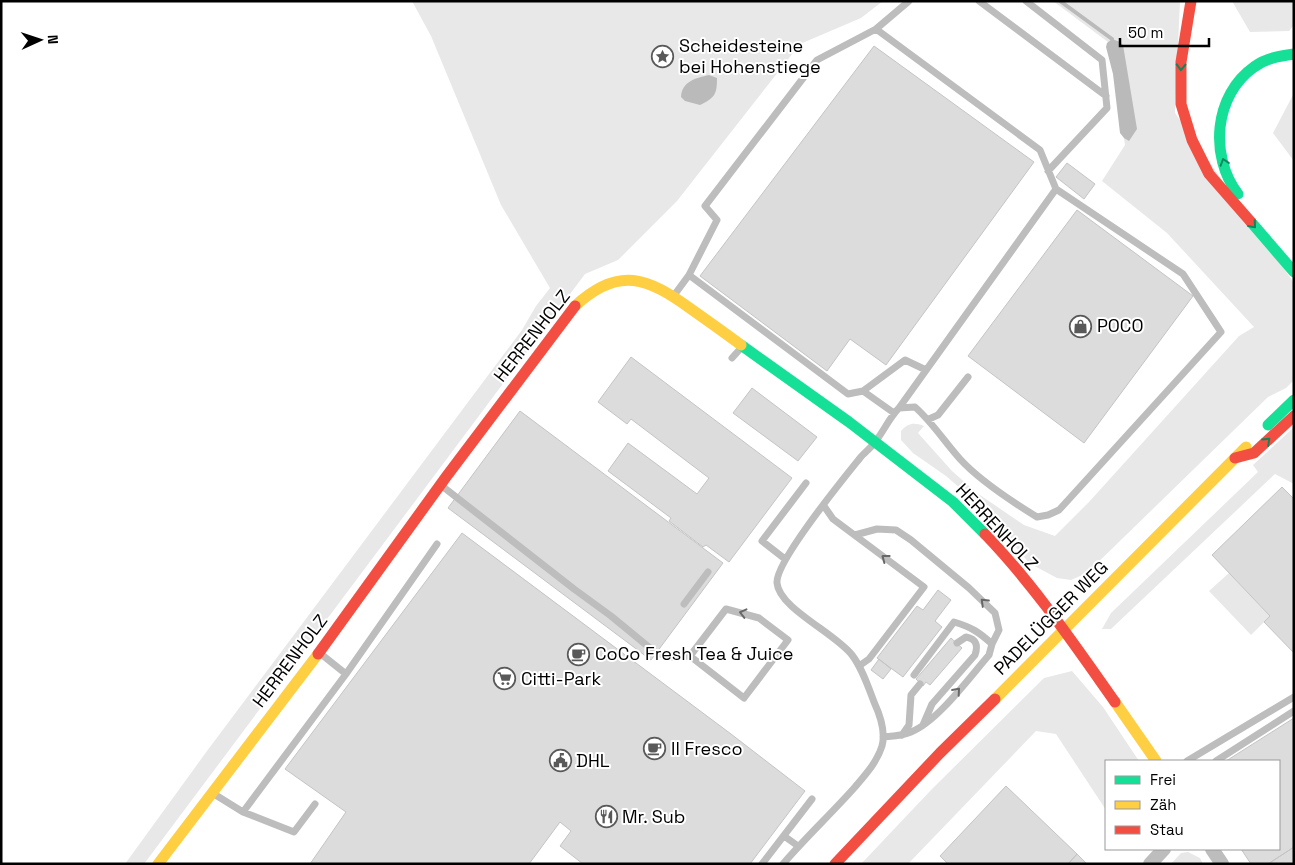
<svg xmlns="http://www.w3.org/2000/svg" width="1295" height="865" font-family="'Space Grotesk',sans-serif">
<rect width="100%" height="100%" fill="#fff"/>
<path fill="#e8e8e8" d="M412 1H883L861 18 800 44 677 201 618 260 585 274 144 864H125L207 751 522 330 536 306 550 288 501 205 431 36Z
M1053 1H1180L1175 113 1294 283V380L1286 388 1268 397 1087 573 1071 580 1057 578 1029 563 985 510 946 476 913 453 901 440V431C908 423 914 422 924 426L918 433 952 471 977 493 1024 525 1055 536 1089 502 1239 336 1254 327 1167 233 1102 181 1125 145 1108 42Z
M1232 1H1294V25L1289 31 1250 32Z
M1294 93V161L1273 133Z
M1294 427V484L1275 474 1111 629H1102L1111 613 1258 472 1253 465Z
M1229 573 1270 616 1251 635 1209 591Z
M1072 671 1103 707 1139 761H1106V810L1056 734 1036 731 908 864H861L932 789 1044 678Z
M1188 852 1200 858 1203 864H1171L1181 853Z"/>
<path fill="#bababa" d="M1112 39 1120 42 1123 45 1137 129 1129 141 1124 138 1120 133 1113 74 1106 47 1107 43Z
M709 75 717 78C717 94 715 98 700 105L685 101 681 97C682 81 696 78 709 75Z"/>
<g fill="none" stroke-linecap="round" stroke-linejoin="round">
<path stroke="#bababa" stroke-width="4" d="M1060 1 1112 39"/>
</g>
<path fill="#dcdcdc" stroke="#c4c4c4" d="M874 46 1034 162 886 365 850 339 827 371 700 276Z
M1067 163 1095 184 1084 199 1056 177Z
M1077 210 1193 296 1084 443 968 356Z
M631 357 792 478 729 562 706 545 703 547 669 521 671 518 608 471 628 443 697 494 709 478 631 419 627 424 598 402Z
M752 388 817 437 798 461 733 413Z
M520 411 723 563 651 660 448 508Z
M1282 487 1294 499V653L1264 622 1270 616 1212 555Z
M462 533 731 734 805 791 750 864H583L560 846 571 831 560 822 529 864H310L346 812 285 769Z
M938 590 951 600 935 621 942 627 903 677 877 658 917 606 923 610Z
M951 638 962 648 930 685 926 682 923 686 916 679Z
M879 659 891 669 883 679 871 670Z
M1294 718V847L1268 864H1251L1241 849H1279V761H1226Z
M1006 786 1077 854 1068 864H948L940 856Z
M1294 847V864H1271V862Z
M1077 854 1087 864H1068Z"/>
<g fill="none" stroke-linecap="round" stroke-linejoin="round">
<path stroke="#bdbdbd" stroke-width="7" d="M979 1 1106 96
M1026 1 1102 60 1107 108 1048 171
M876 29 909 1
M689 275 717 220 705 206 817 60 876 29 1040 150 1056 189
M675 294 689 275 848 394 863 391 905 360 926 370
M732 358 741 348
M863 391 894 413
M929 419 938 415 968 377
M442 486 574 589 611 616 656 653 673 657 690 656 744 698 788 640 759 618 726 609 690 656
M824 506 833 519 924 587 869 659 859 666
M855 535 877 529 896 530 911 540 969 588 995 613 999 630 992 644
M785 559 762 541 806 483
M684 604 708 572
M321 654 346 674
M923 725 932 704 975 655C978 646 977 639 966 637L957 643
M902 735 909 725 911 695 920 684
M883 737C893 736 902 736 911 732 938 721 969 678 989 655L992 644C979 632 971 627 954 622L914 675
M1187 761 1294 697
M1216 761 1294 711
M214 794 243 812 294 832 315 804
M243 812 346 674 437 544
M784 836 798 846
M762 864 812 799
M783 864C806 837 832 813 855 787 866 774 877 762 882 746 886 732 880 715 874 702 868 686 862 668 852 655 835 633 779 608 777 583 775 562 844 478 860 458 864 453 871 448 875 442 884 431 889 418 899 408L915 407C932 422 944 441 960 459 980 481 1011 501 1037 517L1048 515 1059 510 1221 332 1183 274 1056 189 899 408"/>
<path stroke="#bdbdbd" stroke-width="14" d="M1212 849 1222 864
M1150 864 1164 849"/>
<path stroke="#16e098" stroke-width="11" d="M1238 194C1209 156 1214 95 1254 67 1266 58 1280 56 1294 54
M1251 222 1294 272
M741 345 849 422 953 502 985 534
M1268 425 1294 400"/>
<path stroke="#ffcf43" stroke-width="11" d="M575 306C619 265 648 278 691 309 708 321 725 333 741 345
M995 699 1246 447
M1115 702 1156 761
M158 864 318 654"/>
<path stroke="#f24e42" stroke-width="11" d="M1191 1 1181 62V104L1192 140 1209 174 1251 222
M1235 458 1254 453 1294 416
M985 534C1034 585 1074 644 1115 702
M318 654 446 477 575 306
M835 864 940 753 995 699"/>
</g>
<defs><path id="oneway-chevron" d="M-2-3.5L2.5 0L-2 3.5" fill="none" stroke-width="1.6" stroke-linecap="round" stroke-linejoin="round" transform="scale(1.25)"/></defs>
<g stroke="#0d865b">
<use href="#oneway-chevron" transform="translate(1181 67) rotate(92)"/>
<use href="#oneway-chevron" transform="translate(1224 162) rotate(-108)"/>
<use href="#oneway-chevron" transform="translate(1253 225) rotate(49)"/>
<use href="#oneway-chevron" transform="translate(1267 441) rotate(-43)"/>
</g>
<g stroke="#686868">
<use href="#oneway-chevron" transform="translate(885 558) rotate(-143)"/>
<use href="#oneway-chevron" transform="translate(984 602) rotate(-136)"/>
<use href="#oneway-chevron" transform="translate(743 613) rotate(-166)"/>
<use href="#oneway-chevron" transform="translate(957 691) rotate(-49)"/>
</g>
<defs>
<symbol id="sight-ring" viewBox="-11 -11 22 22"><circle r="9.5" fill="#fff" stroke="#595959" stroke-width="1.5"/><path d="M0-6L1.8-2.2L6-1.7L2.9 1.2L3.7 5.4L0 3.3L-3.7 5.4L-2.9 1.2L-6-1.7L-1.8-2.2Z" fill="#595959"/></symbol>
<symbol id="shop-ring" viewBox="-11 -11 22 22"><circle r="9.5" fill="#fff" stroke="#595959" stroke-width="1.5"/><path d="M-5-2.5h2.3a2.7 3.5 0 0 1 5.4 0H5L5.5 6h-11ZM-1.5-2.5h3a1.5 2.3 0 0 0-3 0Z" fill="#595959"/></symbol>
<symbol id="cafe-ring" viewBox="-11 -11 22 22"><circle r="9.5" fill="#fff" stroke="#595959" stroke-width="1.5"/><path d="M-5.5-4.5H6V0H3Q3 3.5 0 3.5H-2.5Q-5.5 3.5-5.5 0ZM3-3.2v2h1.7v-2ZM-6 4.5H4V6H-6Z" fill="#595959"/></symbol>
<symbol id="supermarket-ring" viewBox="-11 -11 22 22"><circle r="9.5" fill="#fff" stroke="#595959" stroke-width="1.5"/><path d="M-6-5.5h2.5l.6 2H6L4.5 2H-2.5L-4.4-4H-6ZM-1.5 3.2a1.3 1.3 0 1 0 .1 0ZM3 3.2a1.3 1.3 0 1 0 .1 0Z" fill="#595959"/></symbol>
<symbol id="civic-ring" viewBox="-11 -11 22 22"><circle r="9.5" fill="#fff" stroke="#595959" stroke-width="1.5"/><path d="M-.6-6.5H3V-4.5H.6V-3L4-1V1h2V6H-6V1h2V-1L-.6-3ZM-1.2 2.5V6h2.4V2.5Z" fill="#595959"/></symbol>
<symbol id="restaurant-ring" viewBox="-11 -11 22 22"><circle r="9.5" fill="#fff" stroke="#595959" stroke-width="1.5"/><path d="M-5-6h1v4h1v-4h1v4h1v-4h1v5L-1.5 .5V6h-2V.5L-5-1ZM5-6V6H3V1.5H1.5Q1.5-4 5-6Z" fill="#595959"/></symbol>
</defs>
<g fill-rule="evenodd">
<use href="#sight-ring" x="650" y="44" width="25" height="25"/>
<use href="#shop-ring" x="1068" y="314" width="25" height="25"/>
<use href="#cafe-ring" x="566" y="642" width="25" height="25"/>
<use href="#supermarket-ring" x="492" y="666" width="25" height="25"/>
<use href="#cafe-ring" x="642" y="736" width="25" height="25"/>
<use href="#civic-ring" x="548" y="748" width="25" height="25"/>
<use href="#restaurant-ring" x="594" y="804" width="25" height="25"/>
</g>
<g text-anchor="middle" stroke-width="4" stroke-linejoin="round" paint-order="stroke">
<g font-size="18" fill="#000" stroke="#fff" text-anchor="start">
<text x="679" y="52">Scheidesteine<tspan x="679" dy="21">bei Hohenstiege</tspan></text>
<text x="1097" y="332">POCO</text>
<text x="595" y="660">CoCo Fresh Tea &amp; Juice</text>
<text x="521" y="685">Citti-Park</text>
<text x="671" y="755">Il Fresco</text>
<text x="576" y="767">DHL</text>
<text x="622" y="823">Mr. Sub</text>
</g>
<g font-size="18" fill="#000" stroke="#fff">
<text transform="translate(532 336) rotate(-52)" y="6">HERRENHOLZ</text>
<text transform="translate(997 527) rotate(47)" y="6">HERRENHOLZ</text>
<text transform="translate(1051 618) rotate(-45)" y="6">PADELÜGGER WEG</text>
<text transform="translate(290 661) rotate(-53)" y="6">HERRENHOLZ</text>
</g>
</g>
<rect width="1295" height="865" fill="none" stroke="#000000" stroke-width="5"/>
<rect x="1105" y="760" width="175" height="90" fill="#ffffff" stroke="#999999"/>
<rect x="1115" y="776" width="25" height="8" fill="#16e098" stroke="#999999"/>
<text x="1150" y="785" font-size="15" fill="#000000">Frei</text>
<rect x="1115" y="801" width="25" height="8" fill="#ffcf43" stroke="#999999"/>
<text x="1150" y="810" font-size="15" fill="#000000">Zäh</text>
<rect x="1115" y="826" width="25" height="8" fill="#f24e42" stroke="#999999"/>
<text x="1150" y="835" font-size="15" fill="#000000">Stau</text>
<g transform="translate(40 40) rotate(87)" stroke="#ffffff" stroke-width="4" paint-order="stroke">
<path d="M0-4L9 19L0 12L-9 19Z" fill="#000000"/>
<text y="-8" font-size="14" font-weight="bold" text-anchor="middle" fill="#000000">N</text>
</g>
<path d="M1120 38v8h89v-8" fill="none" stroke="#000000" stroke-width="2.5"/>
<text x="1128" y="38" font-size="15" fill="#000000" stroke="#ffffff" stroke-width="4" paint-order="stroke">50 m</text>
</svg>
